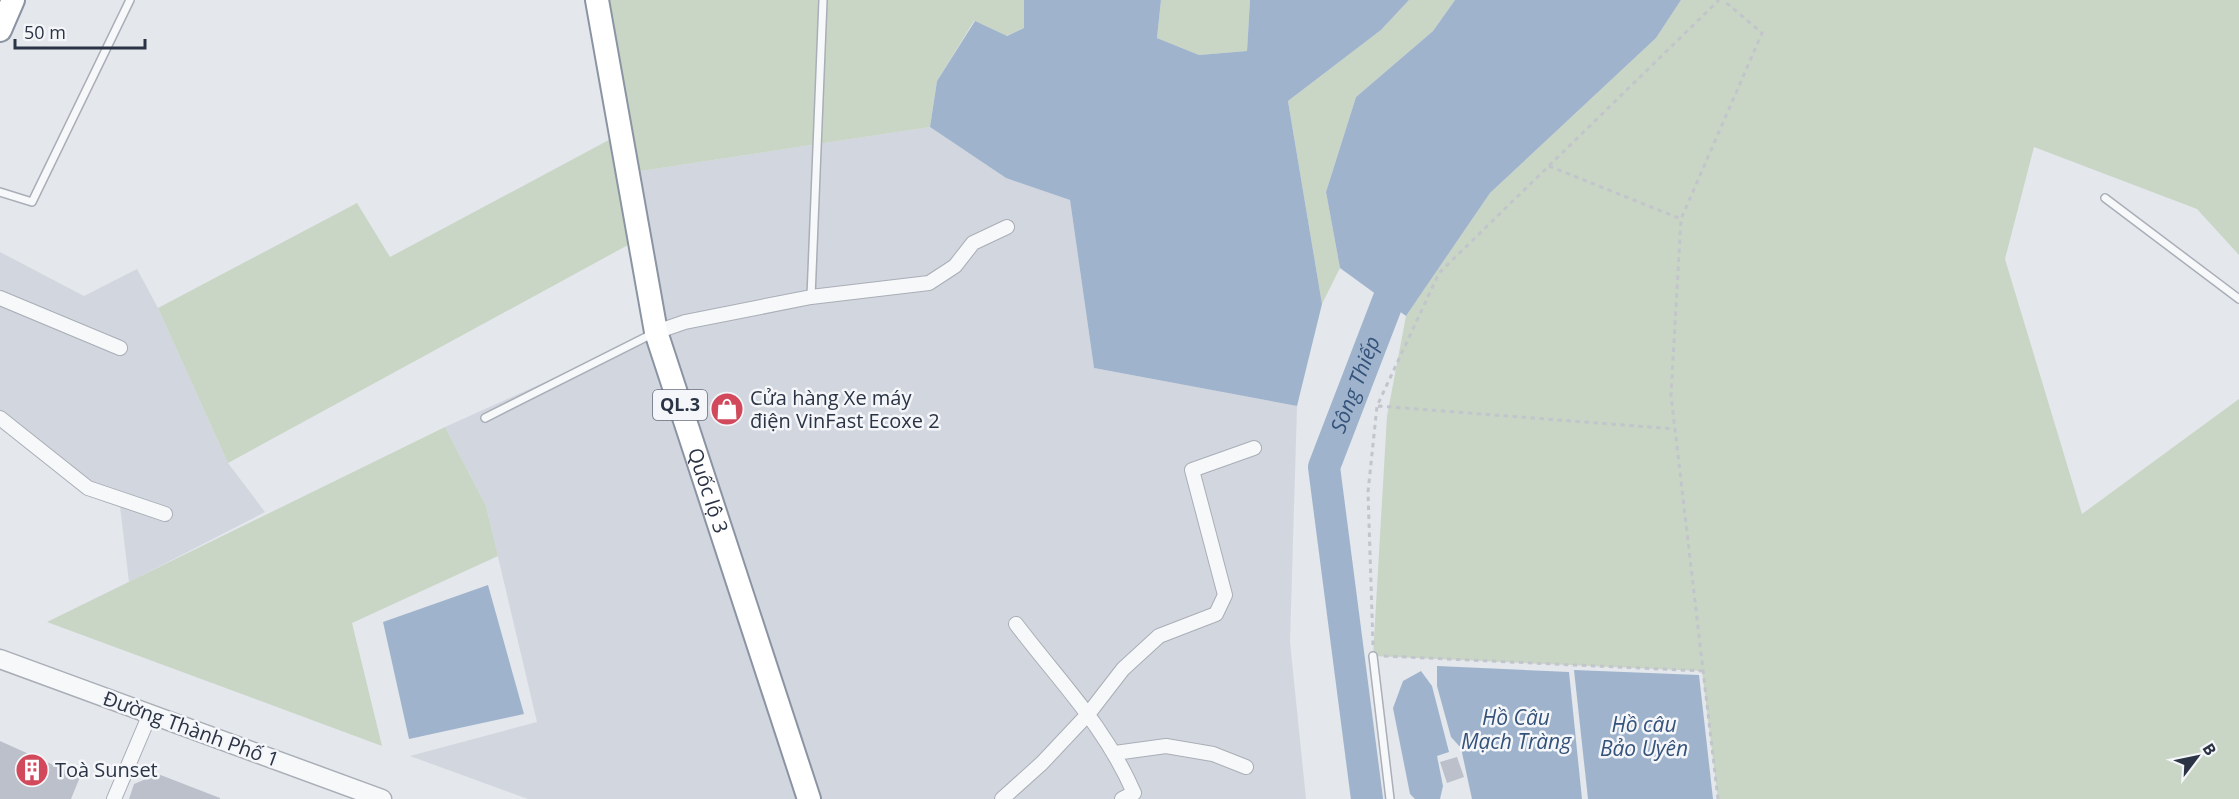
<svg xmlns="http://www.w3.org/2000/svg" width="2239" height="799" font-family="'Open Sans',sans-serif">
<rect width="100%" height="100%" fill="#e4e7ec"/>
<path fill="#d2d6de" d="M930 127 1006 178 1070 200 1094 368 1297 406 1290 642 1306 799H528L410 756 537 722 486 506 445 427 656 332 628 173Z
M0 252 84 296 137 269 158 308 228 463 265 512 129 582 119 498 88 488 0 418Z"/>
<path fill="#c9d6c5" d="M597 0H1024V28L1006 36 974 21 937 81 930 127 628 173 639 239 228 463 158 308 357 203 390 257 620 134Z
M1161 0H1250L1247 51 1199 55 1157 38Z
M1409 0H1455L1433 31 1356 97 1326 192 1340 268 1322 304 1288 101 1381 30Z
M1681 0H2239V255L2197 209 2034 147 2005 259 2082 514 2239 399V799H1718L1702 671 1373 656 1387 416 1406 316 1490 193 1656 38Z
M445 427 486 506 498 556 352 623 382 746 47 622Z"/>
<path fill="#9fb4cc" d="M1024 0H1161L1157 38 1199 55 1247 51 1250 0H1409L1381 30 1288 101 1322 304 1297 406 1094 368 1070 200 1006 178 930 127 937 81 975 21 1007 36 1024 28Z
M1455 0H1681L1656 38 1490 193 1406 316 1340 268 1326 192 1356 97 1433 31Z
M488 585 524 714 409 739 383 622Z
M1437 666 1569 672 1582 799H1472L1461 748 1451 737 1437 686Z
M1574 670 1699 675 1713 799H1588Z
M1421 671 1432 686 1449 752 1437 756 1443 786 1440 799H1415L1410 794 1393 708 1403 681Z"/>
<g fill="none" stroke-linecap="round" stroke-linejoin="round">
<path stroke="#9fb4cc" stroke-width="32" id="s1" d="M1367 799 1324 467 1403 262"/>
</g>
<path fill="#bbc0ca" d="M0 741 80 777 71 799H0Z
M1457 757 1464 777 1447 783 1440 762Z
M158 774 220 798V799H129L134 784Z"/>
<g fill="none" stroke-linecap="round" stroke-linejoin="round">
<defs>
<path id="service" d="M0 192 32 202 130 0
M2105 198 2239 299
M811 297 823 0
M485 418 654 333
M1373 656 1390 799"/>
<path id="minor" d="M0 298 120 348
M656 332 685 322 811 297 929 283 955 266 973 243 1007 227
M0 418 88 488 165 514
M1016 624C1060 682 1105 726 1134 793L1122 799
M1115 753 1166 746 1213 754 1246 767
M114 799 150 714
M1002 799 1042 763 1089 713 1123 669 1159 636 1216 614 1225 595 1192 470 1254 448"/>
<path id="tertiary" d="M0 659 382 799"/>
<g id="trunk">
<path id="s2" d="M597 0 656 332 809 799"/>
<path d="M0 30 13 0"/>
</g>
</defs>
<use href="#service" stroke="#a9aeb7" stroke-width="10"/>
<use href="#minor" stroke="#a9aeb7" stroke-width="16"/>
<use href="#tertiary" stroke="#a9aeb7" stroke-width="21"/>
<use href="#trunk" stroke="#8b94a3" stroke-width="26"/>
<path stroke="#c2c5cb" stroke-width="3" stroke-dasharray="4.5 4.5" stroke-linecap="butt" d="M1549 166 1681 219
M1378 406 1675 429
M1373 645 1368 492 1377 406 1439 273 1719 0
M1384 656 1703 671
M1718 799 1671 395 1681 219 1762 33 1723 0"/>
<use href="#service" stroke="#f7f8fa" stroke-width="7"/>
<use href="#minor" stroke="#f7f8fa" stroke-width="14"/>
<use href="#tertiary" stroke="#f7f8fa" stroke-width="18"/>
<use href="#trunk" stroke="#fff" stroke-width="22"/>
</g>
<defs>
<symbol id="shop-disc" viewBox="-11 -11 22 22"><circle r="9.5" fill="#d1495b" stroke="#f4f6f9"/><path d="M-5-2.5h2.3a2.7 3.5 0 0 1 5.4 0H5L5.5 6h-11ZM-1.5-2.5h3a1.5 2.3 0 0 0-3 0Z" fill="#fff"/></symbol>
<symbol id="building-disc" viewBox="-11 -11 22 22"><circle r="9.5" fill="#d1495b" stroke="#f4f6f9"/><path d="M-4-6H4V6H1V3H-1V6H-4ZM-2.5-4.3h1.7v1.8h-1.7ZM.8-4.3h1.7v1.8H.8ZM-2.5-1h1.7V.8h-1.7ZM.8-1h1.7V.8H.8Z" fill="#fff"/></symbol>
</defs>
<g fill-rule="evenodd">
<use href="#shop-disc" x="708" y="390" width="38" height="38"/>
<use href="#building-disc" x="13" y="751" width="38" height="38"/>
</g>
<g text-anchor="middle" stroke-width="5" stroke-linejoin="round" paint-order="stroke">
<rect fill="#f4f6f9" stroke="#676e7b" stroke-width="1.5" x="653" y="390" width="54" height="30" rx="4.5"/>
<g font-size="18" font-weight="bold" fill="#2b3445">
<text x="680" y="411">QL.3</text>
</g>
<g font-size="20" fill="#2b3445" stroke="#f4f6f9" text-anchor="start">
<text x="750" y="405">Cửa hàng Xe máy<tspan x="750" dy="23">điện VinFast Ecoxe 2</tspan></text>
<text x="55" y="777">Toà Sunset</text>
</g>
<g font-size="20" fill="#2b3445" stroke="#f4f6f9">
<text dy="7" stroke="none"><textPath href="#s2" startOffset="504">Quốc lộ 3</textPath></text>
<text transform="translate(191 729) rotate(20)" y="7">Đường Thành Phố 1</text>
</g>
<g font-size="21" font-style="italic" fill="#34527a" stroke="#f4f6f9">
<text dy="7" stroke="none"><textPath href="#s1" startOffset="423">Sông Thiếp</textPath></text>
<text x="1516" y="725">Hồ Câu<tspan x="1516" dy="24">Mạch Tràng</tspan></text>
<text x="1644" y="732">Hồ câu<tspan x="1644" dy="24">Bảo Uyên</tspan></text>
</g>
</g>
<g transform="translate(2197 757) rotate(58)" stroke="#f4f6f9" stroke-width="4.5" paint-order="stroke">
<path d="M0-4.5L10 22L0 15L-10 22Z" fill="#2b3445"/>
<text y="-9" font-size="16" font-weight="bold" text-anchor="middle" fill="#2b3445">B</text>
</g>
<path d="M15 39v9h130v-9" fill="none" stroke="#2b3445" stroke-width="3"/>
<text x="24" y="39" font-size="18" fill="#2b3445" stroke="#f4f6f9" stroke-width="4.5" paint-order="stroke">50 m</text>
</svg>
